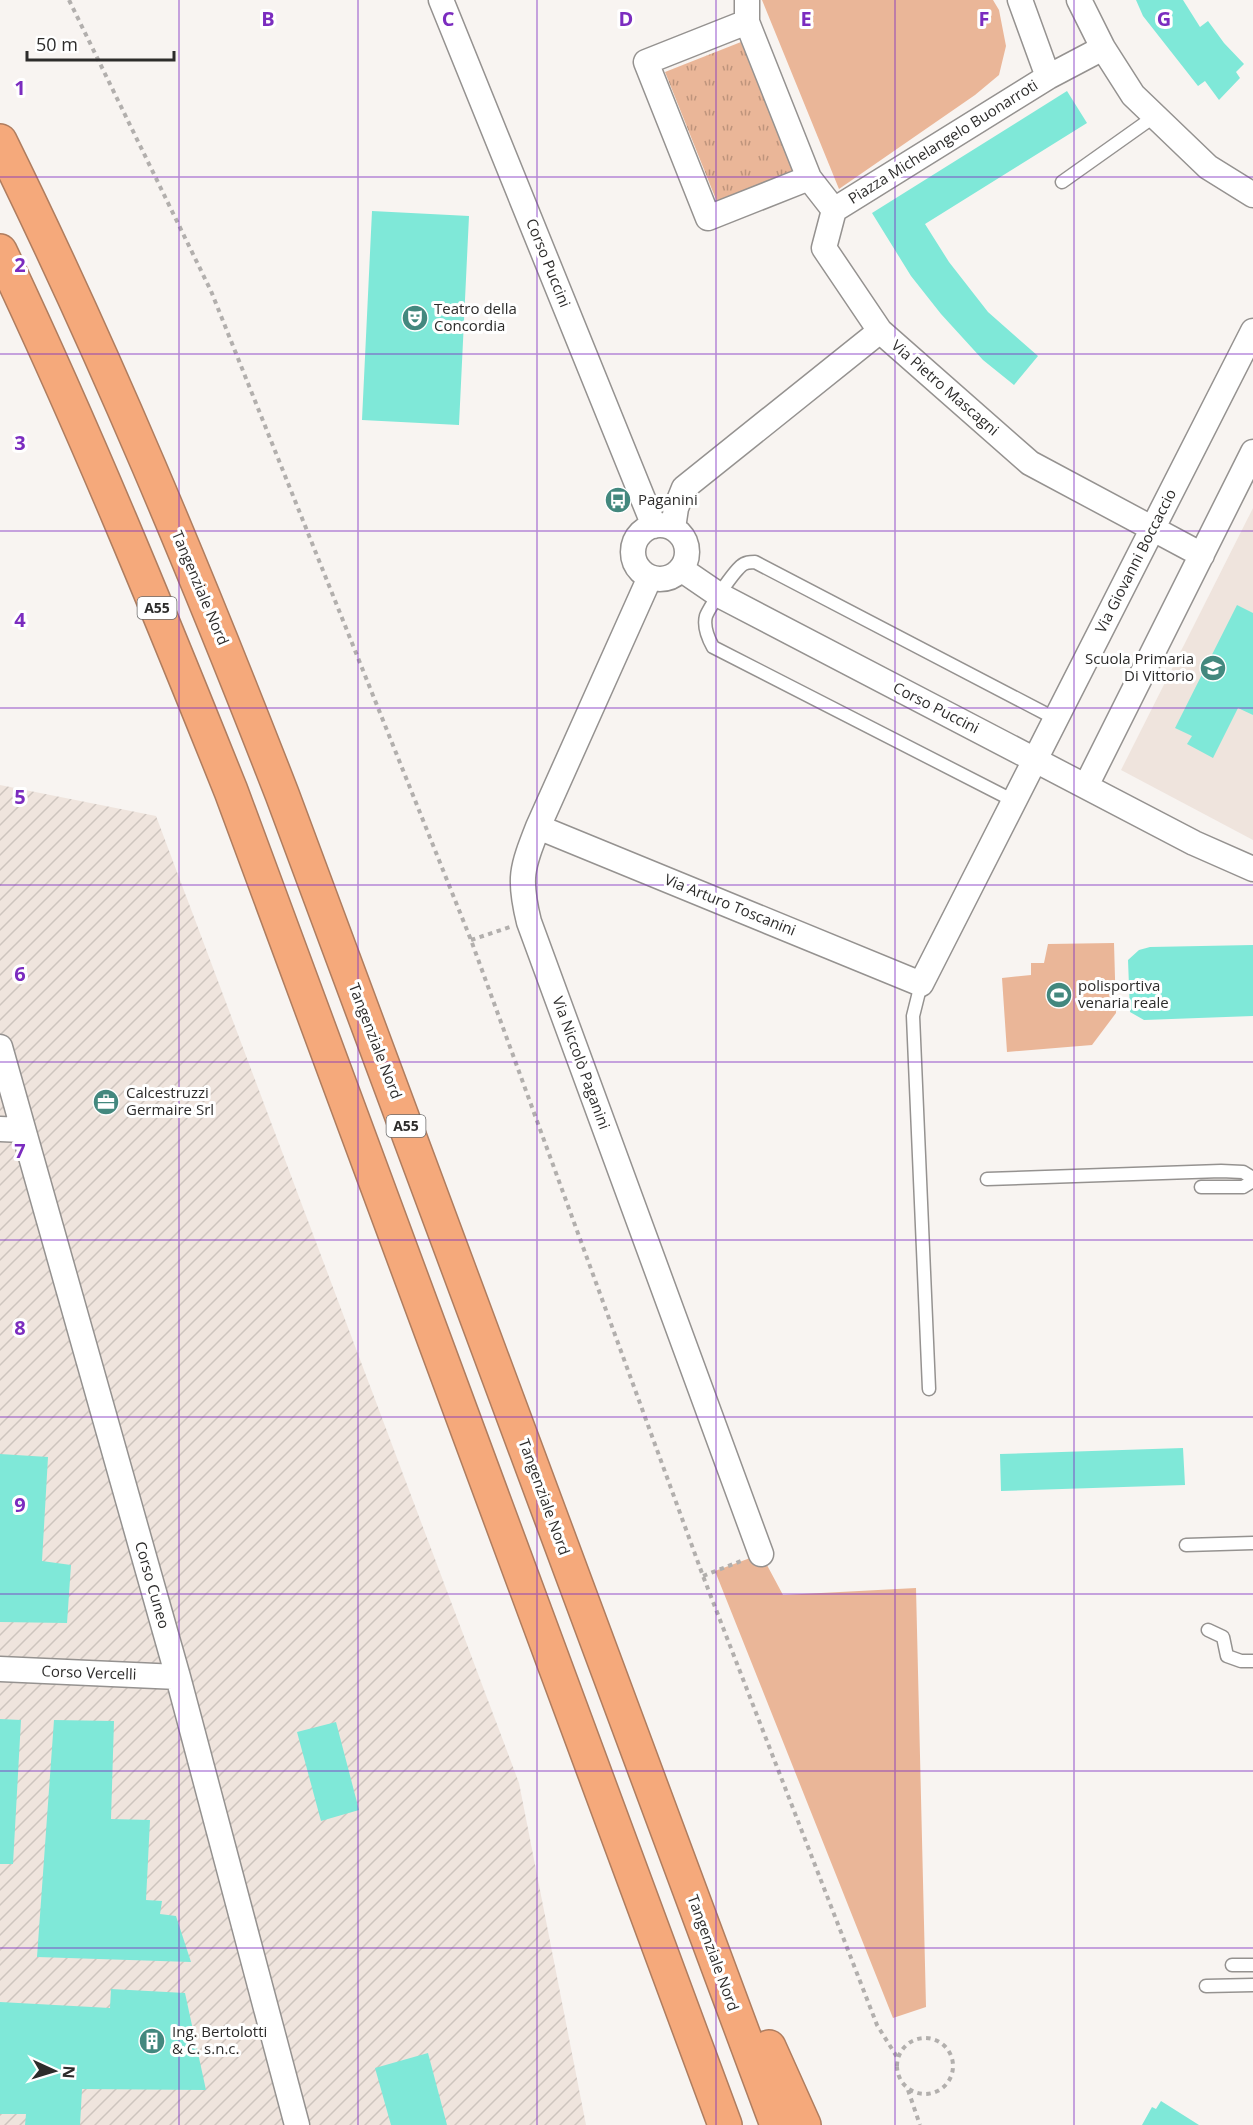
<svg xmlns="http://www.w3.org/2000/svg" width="1253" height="2125" font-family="'Open Sans',sans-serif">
<defs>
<pattern id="industrial-furrows" width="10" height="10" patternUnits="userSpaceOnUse" patternTransform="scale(1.5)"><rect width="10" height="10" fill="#efe4dd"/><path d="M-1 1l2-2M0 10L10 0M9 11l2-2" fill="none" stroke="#cdc4be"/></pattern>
<pattern id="grass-tufts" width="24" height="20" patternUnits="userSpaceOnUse" patternTransform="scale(1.5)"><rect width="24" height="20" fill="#eab698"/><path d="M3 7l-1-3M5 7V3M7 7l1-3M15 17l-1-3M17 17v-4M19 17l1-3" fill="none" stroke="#be947c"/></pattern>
</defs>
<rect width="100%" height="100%" fill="#f8f4f1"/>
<path fill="#efe4dd" d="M1253 508V840L1121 770Z"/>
<path fill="url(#industrial-furrows)" d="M0 785 156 816 519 1783 586 2125H0Z"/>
<path fill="url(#grass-tufts)" d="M741 42 793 171 717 202 665 72Z"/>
<path fill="#eab698" d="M762 0H993L999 10 1006 46 999 75 975 95 839 189Z
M1114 943 1116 1013 1092 1045 1007 1052 1002 978 1031 975V963H1044L1048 944Z
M761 1554 783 1595 916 1588 926 2007 893 2018 715 1571Z"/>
<path fill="#7fe8d8" d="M1136 0H1183L1200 27 1208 21 1224 43 1244 64 1236 72 1240 78 1219 100 1205 81 1198 86 1143 16Z
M1067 91 1087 123 925 224 949 262 988 312 1038 356 1014 385 983 360 941 314 911 276 872 213Z
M372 211 469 216 459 425 362 420Z
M1237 605 1253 613V715L1238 708 1213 758 1187 744 1192 736 1175 728Z
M1253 945V1016L1144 1020 1130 1012 1128 960 1139 950 1150 947Z
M1183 1448 1185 1485 1001 1491 1000 1454Z
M0 1454 48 1457 42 1561 71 1565 67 1623 0 1622Z
M0 1719 21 1720 13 1864H0Z
M54 1720 114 1721 111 1819 150 1820 146 1900 162 1901 160 1914 176 1916 191 1962 37 1957Z
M336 1722 359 1810 321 1821 297 1732Z
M111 1989 185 1993 206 2090 82 2089 80 2125H25L26 2114H0V2002L110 2008Z
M428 2053 447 2125H391L375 2068Z
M1161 2101 1199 2125H1142L1152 2107 1156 2109Z"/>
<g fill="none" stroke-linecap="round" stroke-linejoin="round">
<defs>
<path id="lane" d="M1062 182 1155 116
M1014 801 713 647C708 638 703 627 706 616 710 606 733 573 741 566 745 562 750 562 755 562L1056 719
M921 984 913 1016 929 1389
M987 1179 1221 1171 1243 1172 1253 1178
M1201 1187H1243L1253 1181
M1186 1545 1253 1543
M1208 1630 1223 1637 1227 1656 1241 1661H1253
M1232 1965H1253
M1206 1986 1253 1985"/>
<path id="street" d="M441 0 654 526
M1020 0 1048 77
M1079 0 1103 48 1133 95 1208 167 1253 195
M747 22 646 62 708 218 809 178 747 22V0
M1103 48 1048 77 834 210 824 248 880 331 1030 463 1202 555
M809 178 834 210
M633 552a27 27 0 1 1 54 0a27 27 0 1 1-54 0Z
M673 528 676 508 684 488 880 331
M681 569 719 595 1194 843 1253 869
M650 577 538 827C522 868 518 878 529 922L761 1554
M1086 786 1253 452
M538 827 921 984 1253 331
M0 1047 178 1677 297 2125
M0 1129 23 1130
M0 1669 178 1677"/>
<path id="highway" d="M0 141C105 354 196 573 282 794L777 2125
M0 251C84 428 158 609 231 791L725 2125
M769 2047 804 2125"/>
</defs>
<use href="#lane" stroke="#959290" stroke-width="15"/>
<use href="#street" stroke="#959290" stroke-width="27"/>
<use href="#highway" stroke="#af7d5f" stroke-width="36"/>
<path stroke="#b2afad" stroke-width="4" stroke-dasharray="4.5 4.5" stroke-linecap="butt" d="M69 0 211 291 471 940 703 1576 877 2025 897 2057
M471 940 510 927
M703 1576 741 1561
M897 2066a28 28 0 1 1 56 0a28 28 0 1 1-56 0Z
M908 2090 920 2125"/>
<use href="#lane" stroke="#fff" stroke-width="12"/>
<use href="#street" stroke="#fff" stroke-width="24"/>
<use href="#highway" stroke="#f5a97b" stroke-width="33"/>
</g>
<path fill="none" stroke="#7b2cbf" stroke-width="1.5" stroke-opacity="0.55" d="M179 0V2125M358 0V2125M537 0V2125M716 0V2125M895 0V2125M1074 0V2125M0 177H1253M0 354H1253M0 531H1253M0 708H1253M0 885H1253M0 1062H1253M0 1240H1253M0 1417H1253M0 1594H1253M0 1771H1253M0 1948H1253"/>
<defs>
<symbol id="theatre-disc" viewBox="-11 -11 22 22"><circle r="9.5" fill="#43887e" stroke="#fff"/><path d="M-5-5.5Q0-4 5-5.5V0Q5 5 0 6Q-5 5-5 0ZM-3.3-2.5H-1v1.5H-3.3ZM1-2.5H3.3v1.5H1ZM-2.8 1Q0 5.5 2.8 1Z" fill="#fff"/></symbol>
<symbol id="bus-disc" viewBox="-11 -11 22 22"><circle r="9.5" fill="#43887e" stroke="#fff"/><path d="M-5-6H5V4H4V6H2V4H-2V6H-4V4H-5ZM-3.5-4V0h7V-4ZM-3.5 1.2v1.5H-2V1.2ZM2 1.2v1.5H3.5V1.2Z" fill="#fff"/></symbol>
<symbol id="school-disc" viewBox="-11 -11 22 22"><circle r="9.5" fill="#43887e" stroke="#fff"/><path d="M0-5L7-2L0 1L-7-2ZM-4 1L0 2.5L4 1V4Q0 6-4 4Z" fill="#fff"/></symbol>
<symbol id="stadium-disc" viewBox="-11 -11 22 22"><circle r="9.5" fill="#43887e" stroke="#fff"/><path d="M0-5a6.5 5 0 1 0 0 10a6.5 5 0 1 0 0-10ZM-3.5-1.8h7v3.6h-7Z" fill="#fff"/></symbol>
<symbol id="office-disc" viewBox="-11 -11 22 22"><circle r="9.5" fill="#43887e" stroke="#fff"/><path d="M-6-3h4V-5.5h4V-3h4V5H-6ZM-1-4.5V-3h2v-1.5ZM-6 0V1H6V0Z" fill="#fff"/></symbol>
<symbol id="building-disc" viewBox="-11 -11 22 22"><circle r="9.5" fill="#43887e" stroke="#fff"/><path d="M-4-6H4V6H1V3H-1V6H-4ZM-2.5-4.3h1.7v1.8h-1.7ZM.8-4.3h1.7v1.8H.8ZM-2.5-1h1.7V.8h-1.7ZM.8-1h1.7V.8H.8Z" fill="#fff"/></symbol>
</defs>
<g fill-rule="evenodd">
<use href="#theatre-disc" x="400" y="303" width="30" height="30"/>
<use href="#bus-disc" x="603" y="485" width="30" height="30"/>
<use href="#school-disc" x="1198" y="653" width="30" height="30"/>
<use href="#stadium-disc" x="1044" y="980" width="30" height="30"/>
<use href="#office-disc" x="91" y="1087" width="30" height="30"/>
<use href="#building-disc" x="137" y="2026" width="30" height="30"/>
</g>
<g text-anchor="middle" stroke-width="6" stroke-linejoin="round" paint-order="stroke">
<g fill="#fff" stroke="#6c6b6b" stroke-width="1.5">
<rect x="137.5" y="597" width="39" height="22" rx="4.5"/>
<rect x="386.5" y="1115" width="39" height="22" rx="4.5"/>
</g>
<g font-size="14" font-weight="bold" fill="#2d2c2b">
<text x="157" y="613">A55</text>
<text x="406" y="1131">A55</text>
</g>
<g font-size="15" fill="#2d2c2b" stroke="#fff">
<text transform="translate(943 142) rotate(-32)" y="5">Piazza Michelangelo Buonarroti</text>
<text transform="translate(548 263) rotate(68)" y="5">Corso Puccini</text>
<text transform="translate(945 388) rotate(41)" y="5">Via Pietro Mascagni</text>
<text transform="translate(1136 561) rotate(-63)" y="5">Via Giovanni Boccaccio</text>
<text transform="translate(200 588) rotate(67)" y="5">Tangenziale Nord</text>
<text transform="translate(936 708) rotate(27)" y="5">Corso Puccini</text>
<text transform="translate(730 905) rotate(22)" y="5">Via Arturo Toscanini</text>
<text transform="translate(375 1041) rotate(69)" y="5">Tangenziale Nord</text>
<text transform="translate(581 1063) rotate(70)" y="5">Via Niccolò Paganini</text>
<text transform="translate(544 1497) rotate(70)" y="5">Tangenziale Nord</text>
<text transform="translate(152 1585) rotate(74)" y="5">Corso Cuneo</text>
<text transform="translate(89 1673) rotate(2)" y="5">Corso Vercelli</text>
<text transform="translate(713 1953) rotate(70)" y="5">Tangenziale Nord</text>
</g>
<g font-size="15" fill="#2d2c2b" stroke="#fff" text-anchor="start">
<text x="434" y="314">Teatro della<tspan x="434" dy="17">Concordia</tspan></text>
<text x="638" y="505">Paganini</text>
<text x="1194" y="664" text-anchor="end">Scuola Primaria<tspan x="1194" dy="17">Di Vittorio</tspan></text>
<text x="1078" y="991">polisportiva<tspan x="1078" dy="17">venaria reale</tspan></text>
<text x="126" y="1098">Calcestruzzi<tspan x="126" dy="17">Germaire Srl</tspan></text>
<text x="172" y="2037">Ing. Bertolotti<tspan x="172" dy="17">&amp; C. s.n.c.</tspan></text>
</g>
</g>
<g font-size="20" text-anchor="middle" font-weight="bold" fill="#7b2cbf" stroke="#fff" stroke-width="6" stroke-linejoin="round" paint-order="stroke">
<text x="268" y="26">B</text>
<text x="448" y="26">C</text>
<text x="626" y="26">D</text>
<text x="806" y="26">E</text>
<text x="984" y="26">F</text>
<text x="1164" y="26">G</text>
<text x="20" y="95">1</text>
<text x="20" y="272">2</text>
<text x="20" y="450">3</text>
<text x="20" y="627">4</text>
<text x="20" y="804">5</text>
<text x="20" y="981">6</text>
<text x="20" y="1158">7</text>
<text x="20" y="1335">8</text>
<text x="20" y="1512">9</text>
</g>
<g transform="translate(54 2071) rotate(94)" stroke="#ffffff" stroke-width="4.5" paint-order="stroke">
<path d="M0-4.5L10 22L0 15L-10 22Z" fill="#2d2c2b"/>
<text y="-9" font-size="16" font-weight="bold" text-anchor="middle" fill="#2d2c2b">N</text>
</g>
<path d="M27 51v9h147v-9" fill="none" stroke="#2d2c2b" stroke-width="3"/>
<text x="36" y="51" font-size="18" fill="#2d2c2b" stroke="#ffffff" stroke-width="4.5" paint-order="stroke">50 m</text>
</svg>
